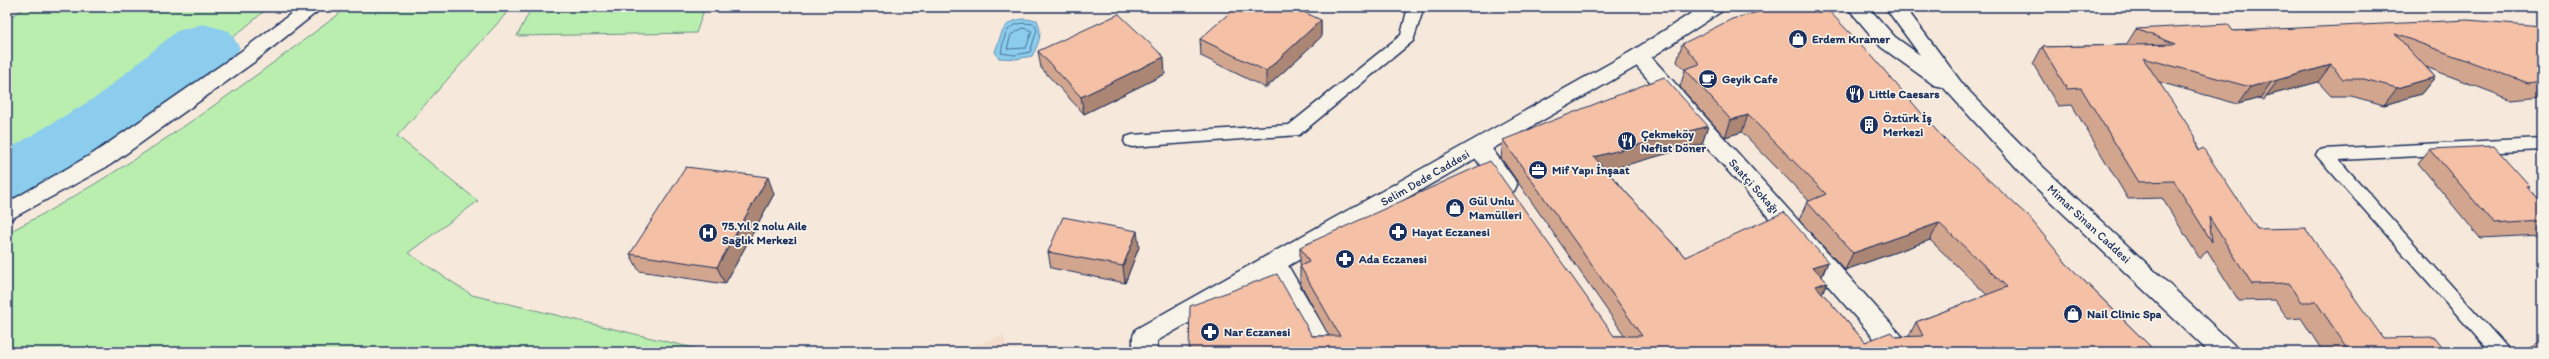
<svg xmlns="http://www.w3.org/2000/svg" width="2549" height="359" font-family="Itim,sans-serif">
<rect width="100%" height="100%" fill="#f6e9db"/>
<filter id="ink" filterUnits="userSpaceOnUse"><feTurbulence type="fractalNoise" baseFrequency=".025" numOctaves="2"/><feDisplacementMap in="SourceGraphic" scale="8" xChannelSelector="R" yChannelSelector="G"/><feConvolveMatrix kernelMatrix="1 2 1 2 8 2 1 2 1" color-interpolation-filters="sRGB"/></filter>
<g filter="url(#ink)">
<path fill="#f5ddcb" d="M1003 335 1009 352H956Z"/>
<path fill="#baeeaf" stroke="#6a8e86" d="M26 7H269L222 47 184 42 111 110 7 163V19Z
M344 7H512L397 136 478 201 408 253 472 295 710 352H7V233C125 173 233 93 339 14Z
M532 7H705L696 33 517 36Z"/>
<path fill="#8ccded" stroke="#5f8eb4" d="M1024 19 1037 20C1043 34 1039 43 1032 56L1016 59 999 58 995 52C1002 33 1002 21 1024 19Z"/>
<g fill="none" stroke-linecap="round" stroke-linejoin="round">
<path stroke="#486e97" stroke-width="1" d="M1024 23 1034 24 1037 30 1030 52 1015 55 1001 53C1005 36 1004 25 1024 23Z
M1024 28 1032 31 1026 48 1007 49 1011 35Z"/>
<path fill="#8ccded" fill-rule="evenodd" d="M203 24 229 31 240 48C226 69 208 84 189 101 136 148 76 194 7 214V150L98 96 177 31Z"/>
<defs>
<path id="service" d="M1408 7H1424L1413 41 1299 135 1132 147 1126 145 1124 141 1126 137 1132 135 1289 125 1401 35Z
M2542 138V150L2339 160 2511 352H2490L2316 155 2318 151 2324 149Z"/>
<path id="minor" d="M300 7H323L254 62 110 165 7 221V203L94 153 240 52Z
M1639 49 1646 51 1910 345 1913 352H1886L1632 61 1629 56 1632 51Z
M1479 139 1487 142 1514 179 1517 185 1514 191 1506 193 1498 191 1471 152 1468 147 1471 142Z
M1275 254 1283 257 1338 352H1313L1263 263 1267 257Z"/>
<path id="tertiary" d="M1701 7H1725L1722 11 1646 61 1157 341V352H1133V336L1136 329 1632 51Z"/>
<path id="secondary" d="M1847 7H1868L1895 37 1920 55 1885 7H1905L1964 86 2041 165 2234 345 2237 352H2209L2025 177 1943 87 1934 85 1881 47Z"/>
</defs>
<use href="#service" stroke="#1b2f5e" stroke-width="3"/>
<use href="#minor" stroke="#1b2f5e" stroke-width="3"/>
<use href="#tertiary" stroke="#1b2f5e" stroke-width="3"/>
<use href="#secondary" stroke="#1b2f5e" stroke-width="3"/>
<use href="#service" fill="#f7f3e8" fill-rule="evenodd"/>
<use href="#minor" fill="#f7f3e8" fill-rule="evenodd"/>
<use href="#tertiary" fill="#f7f3e8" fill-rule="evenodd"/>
<use href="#secondary" fill="#f7f3e8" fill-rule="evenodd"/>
</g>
<path fill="#d2a58f" stroke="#1b2f5e" d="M1321 20V37L1266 88 1201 56 1200 39Z
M2542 26V97L2512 100 2426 67 2435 77 2421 94 2384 105 2351 96H2331L2318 82 2266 96 2264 100 2260 98 2238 104 2159 82 2198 151 2257 229 2383 338 2446 352H2323L2301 318 2288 319 2275 300 2239 301 2207 250 2200 259 2162 198 2128 199 2072 105 2058 106 2033 64 2042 47 2126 45 2136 29 2233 31Z
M1682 44 1943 138 2067 264 2156 352 1312 336H1329L1300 283V266L1301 265 1300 264V247L1614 336H1625L1501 158 1503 140 1708 126 1702 144 1606 170 1685 257 1828 262 1822 277 1827 282 1822 293 1865 342 1895 337 1909 336 1916 322 1987 295 1930 240 1845 270 1799 220 1807 202 1809 201 1742 132 1725 137 1680 87 1685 70 1677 62Z
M1038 51 1165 74 1084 114 1041 68Z
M2430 149 2530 186 2528 188 2542 204V235L2480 238 2418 163Z
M774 194 725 284 639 271 630 254Z
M1139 247 1125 283 1051 268 1048 252Z"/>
<path fill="#ab8674" stroke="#1b2f5e" d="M1321 20V37L1266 88V71Z
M1164 57 1165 74 1084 114 1081 97Z
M2331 65 2318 82 2266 96 2276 83 2274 81Z
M2435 77 2421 94 2384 105 2397 88Z
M2272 81 2260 98 2238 104 2250 87Z
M1748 115 1742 132 1725 137 1731 120Z
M1708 126 1702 144 1590 175 1594 157Z
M768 177 774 194 725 284 717 267Z
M1939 223 1930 240 1845 270 1853 253Z
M1137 231 1139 247 1125 283 1123 266Z
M1828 262 1820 279 1813 267Z
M1827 282 1819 300 1816 286Z"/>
<path fill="#f4c0a6" stroke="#1b2f5e" d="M1236 7H1293L1321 20 1266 71 1200 39Z
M1776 7H1825L1871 55 1943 138 2029 217 2067 264 2156 352H1189L1190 306 1277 274 1312 336H1340L1300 266 1309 262 1300 247 1490 161 1614 336H1642L1503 140 1664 77 1708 126 1594 157 1685 257 1784 212 1828 262 1813 267 1827 282 1816 286 1865 342 1891 332 1895 337 1923 336 1916 322 2007 287 1939 223 1853 253 1807 202 1826 194 1748 115 1731 120 1685 69 1700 64 1682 44 1732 19Z
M1119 14 1164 57 1081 97 1038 51Z
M2468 20 2542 26V81L2528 83 2395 34 2435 77 2397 88 2364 79H2343L2331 65 2274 81 2276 83 2272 81 2250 87 2143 58 2195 136 2198 151 2203 148 2257 229 2305 228 2383 338 2434 337 2446 352H2350L2316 302H2302L2289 283 2252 284 2209 217 2212 242 2174 181 2139 182 2081 88 2067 89 2042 47 2176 44 2136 29 2228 24 2233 31Z
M2494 146 2530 186H2526L2542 204V221L2494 224 2430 149Z
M686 167 768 177 717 267 630 254Z
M1063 217 1137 231 1123 266 1048 252Z
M2542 340V352H2521Z"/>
</g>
<defs>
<symbol id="shop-disc" viewBox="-11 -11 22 22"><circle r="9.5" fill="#1b2f5e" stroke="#f7f3e8"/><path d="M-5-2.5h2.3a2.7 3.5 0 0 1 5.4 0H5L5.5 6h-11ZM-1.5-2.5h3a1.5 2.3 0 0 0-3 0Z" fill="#fff"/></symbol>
<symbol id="cafe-disc" viewBox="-11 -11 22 22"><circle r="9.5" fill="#1b2f5e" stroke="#f7f3e8"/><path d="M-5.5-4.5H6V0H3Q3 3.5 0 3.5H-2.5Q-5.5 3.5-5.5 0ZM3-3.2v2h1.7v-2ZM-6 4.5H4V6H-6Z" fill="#fff"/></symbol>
<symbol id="restaurant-disc" viewBox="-11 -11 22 22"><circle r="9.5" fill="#1b2f5e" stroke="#f7f3e8"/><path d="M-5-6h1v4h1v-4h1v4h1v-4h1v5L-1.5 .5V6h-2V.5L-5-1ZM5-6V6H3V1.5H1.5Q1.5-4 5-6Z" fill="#fff"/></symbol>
<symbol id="building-disc" viewBox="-11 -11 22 22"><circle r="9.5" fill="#1b2f5e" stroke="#f7f3e8"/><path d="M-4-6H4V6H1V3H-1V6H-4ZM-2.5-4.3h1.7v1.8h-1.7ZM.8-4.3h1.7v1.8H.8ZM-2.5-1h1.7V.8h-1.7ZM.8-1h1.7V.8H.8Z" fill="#fff"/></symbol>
<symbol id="office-disc" viewBox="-11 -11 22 22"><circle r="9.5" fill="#1b2f5e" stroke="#f7f3e8"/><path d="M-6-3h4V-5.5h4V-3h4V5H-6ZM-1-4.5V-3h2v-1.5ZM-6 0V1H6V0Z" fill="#fff"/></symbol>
<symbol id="pharmacy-disc" viewBox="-11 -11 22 22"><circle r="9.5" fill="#1b2f5e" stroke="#f7f3e8"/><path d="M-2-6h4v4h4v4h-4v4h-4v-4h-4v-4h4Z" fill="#fff"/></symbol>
<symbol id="hospital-disc" viewBox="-11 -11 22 22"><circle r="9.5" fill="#1b2f5e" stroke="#f7f3e8"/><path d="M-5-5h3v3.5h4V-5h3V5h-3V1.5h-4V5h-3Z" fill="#fff"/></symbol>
</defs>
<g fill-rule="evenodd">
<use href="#shop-disc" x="1787" y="28" width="22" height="22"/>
<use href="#cafe-disc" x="1697" y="68" width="22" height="22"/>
<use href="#restaurant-disc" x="1844" y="83" width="22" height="22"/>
<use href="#building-disc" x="1858" y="114" width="22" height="22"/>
<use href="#restaurant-disc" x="1616" y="130" width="22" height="22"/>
<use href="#office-disc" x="1527" y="159" width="22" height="22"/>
<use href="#shop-disc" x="1444" y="197" width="22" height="22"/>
<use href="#pharmacy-disc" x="1387" y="221" width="22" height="22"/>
<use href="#hospital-disc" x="697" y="222" width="22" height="22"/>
<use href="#pharmacy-disc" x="1334" y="248" width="22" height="22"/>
<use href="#shop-disc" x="2062" y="303" width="22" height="22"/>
<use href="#pharmacy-disc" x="1199" y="321" width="22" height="22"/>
</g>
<g text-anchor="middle" stroke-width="3.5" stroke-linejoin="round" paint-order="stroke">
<g font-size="12" font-weight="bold" fill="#1b2f5e" stroke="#f7f3e8" text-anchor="start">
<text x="1812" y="43">Erdem Kıramer</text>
<text x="1722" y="83">Geyik Cafe</text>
<text x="1869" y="98">Little Caesars</text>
<text x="1883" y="122">Öztürk İş<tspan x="1883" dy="14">Merkezi</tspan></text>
<text x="1641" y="138">Çekmeköy<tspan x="1641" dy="14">Nefist Döner</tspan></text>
<text x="1552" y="174">Mif Yapı İnşaat</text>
<text x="1469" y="205">Gül Unlu<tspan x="1469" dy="14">Mamülleri</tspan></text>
<text x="722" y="230">75.Yıl 2 nolu Aile<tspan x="722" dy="14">Sağlık Merkezi</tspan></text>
<text x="1412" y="236">Hayat Eczanesi</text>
<text x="1359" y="263">Ada Eczanesi</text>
<text x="2087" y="318">Nail Clinic Spa</text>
<text x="1224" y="336">Nar Eczanesi</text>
</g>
<g font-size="12" fill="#1b2f5e" stroke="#f7f3e8">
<text transform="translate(1425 178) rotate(-30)" y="4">Selim Dede Caddesi</text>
<text transform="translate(1754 186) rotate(48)" y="4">Saatçi Sokağı</text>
<text transform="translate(2089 224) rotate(43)" y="4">Mimar Sinan Caddesi</text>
</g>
</g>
<rect width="2549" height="359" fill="none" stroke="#f7f3e8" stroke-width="24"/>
<rect x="12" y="12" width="2525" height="335" fill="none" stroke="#1b2f5e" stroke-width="1.5" filter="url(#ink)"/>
</svg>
